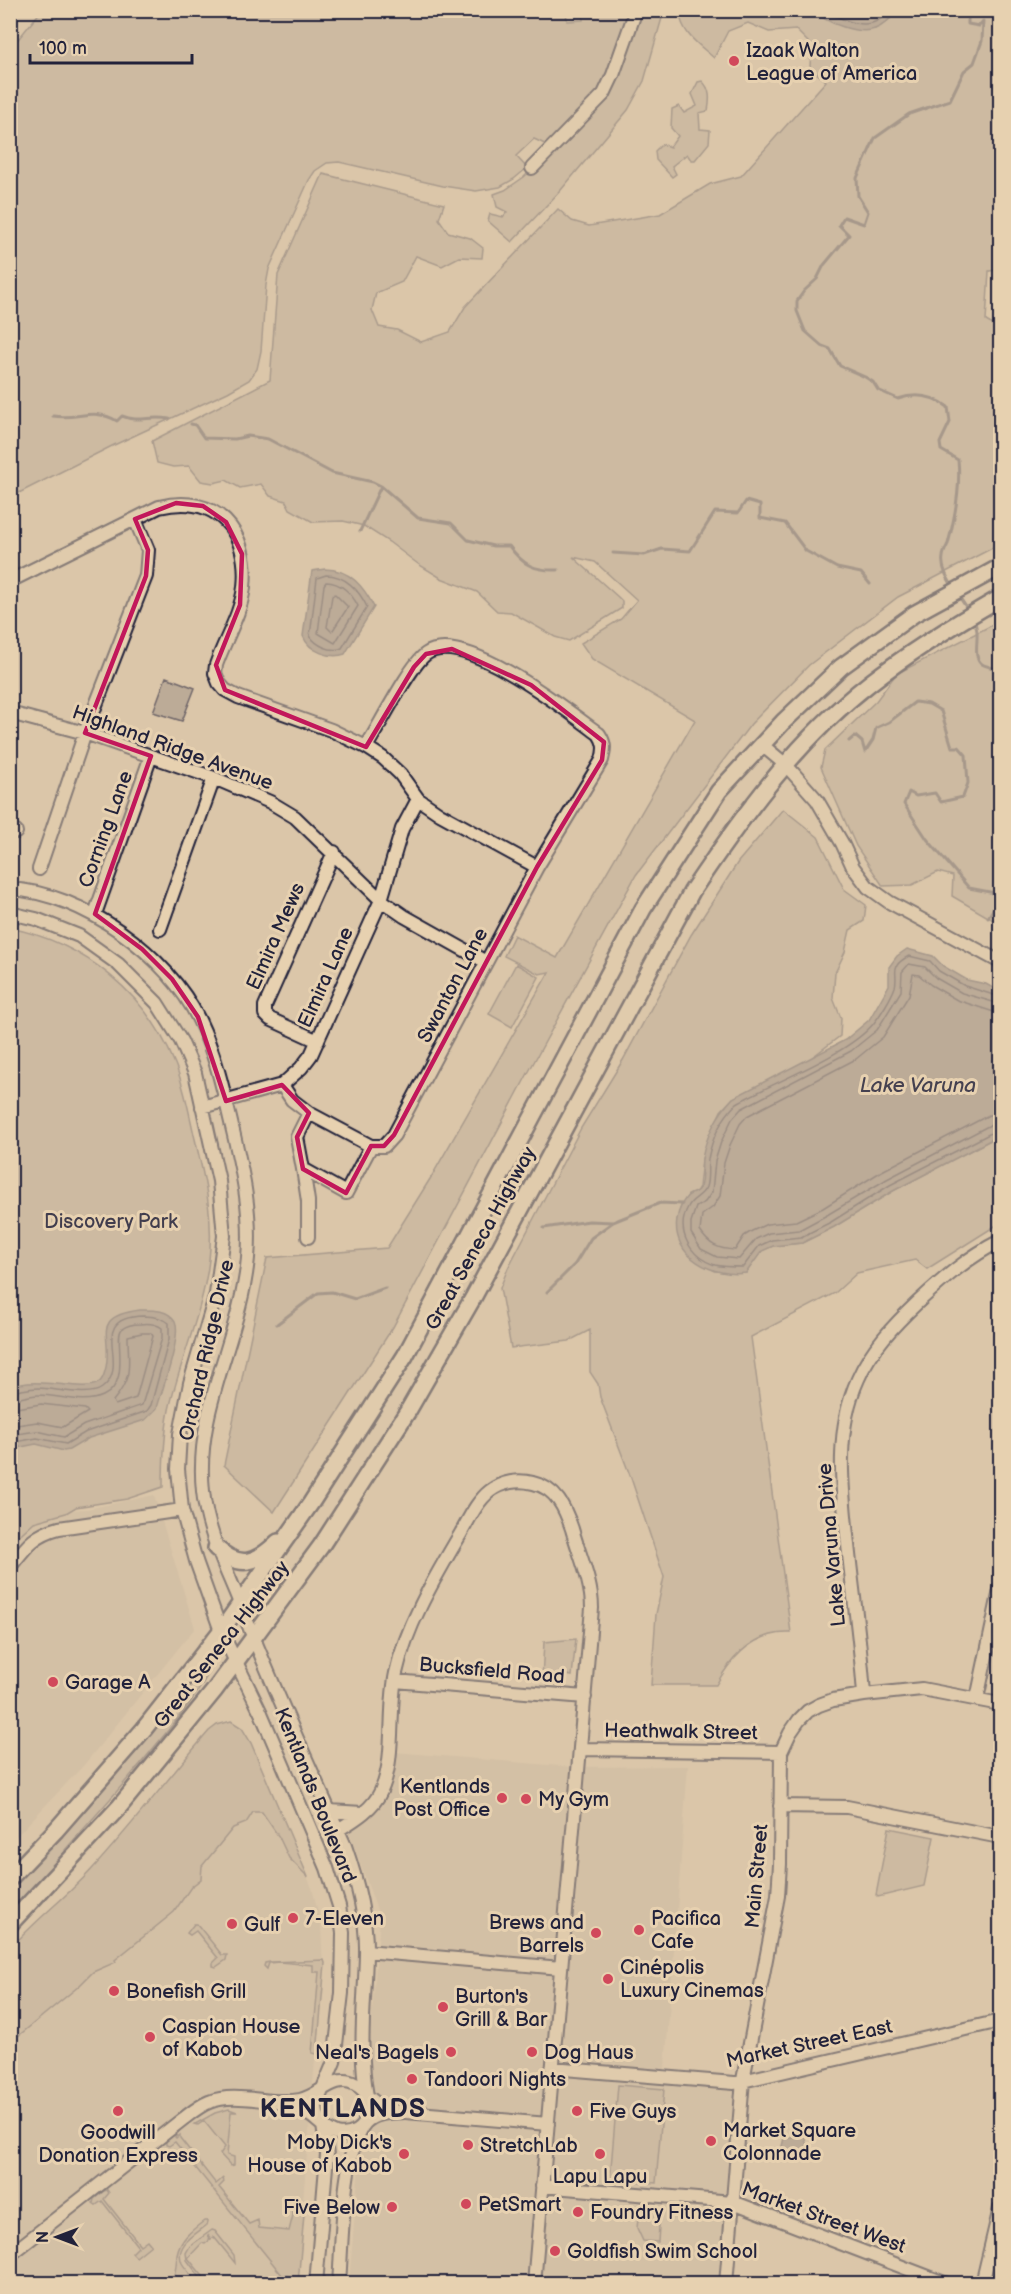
<svg xmlns="http://www.w3.org/2000/svg" width="1011" height="2294" font-family="'Balsamiq Sans',sans-serif">
<rect width="100%" height="100%" fill="#dbc6a9"/>
<filter id="ink" filterUnits="userSpaceOnUse"><feTurbulence type="fractalNoise" baseFrequency=".0167" numOctaves="2"/><feDisplacementMap in="SourceGraphic" scale="12" xChannelSelector="R" yChannelSelector="G"/><feConvolveMatrix kernelMatrix="1 2 1 2 8 2 1 2 1" color-interpolation-filters="sRGB"/></filter>
<g filter="url(#ink)">
<path fill="#cbb8a0" d="M154 1495 195 1628 84 1765 11 1842V1513L87 1509Z
M220 1735 284 1823 312 1888 321 1924 323 1967 296 2283H11L10 1956Z
M394 1752 573 1767 688 1766 664 2082 734 2089 718 2283H349L380 1918 341 1811 389 1796Z"/>
<path fill="#bcab97" stroke="#6f6669" stroke-width="1.5" d="M566 10 567 21 583 20V12H591L592 11H633L604 88 547 145 534 139 516 156 527 168 514 179 500 187 476 191 443 186 339 162 327 163 315 171 309 180 269 269 266 285 261 351 257 369 249 380 228 392 112 446 11 497V48L41 11Z
M639 11H664L644 81 628 110 561 190 512 242 488 221 490 214 503 217 507 212 497 207 494 194 505 190 524 177 589 115Z
M679 11H814L817 14 875 29 890 19 896 11H1000V270L989 271 986 321 1000 329V544L898 597 809 665 751 724 636 875 534 1062 393 1327 274 1512 224 1465 267 1258 387 1248 430 1179 549 972 539 974 504 956 514 935 557 958 695 720 592 659 581 643 621 619 637 600 595 562 573 557 618 597 622 601V608L569 641 555 637 511 612 497 611 477 592 441 578 418 564 389 542 364 526 343 521 313 522 290 509 286 501 270 496 261 484 240 488 226 480 213 483 201 481 189 466 173 467 157 463 152 441 270 380 278 275 323 174 444 204 439 219 448 232 470 238 483 248 482 258 459 257 442 266 416 256 402 282 376 293 372 310 379 327 397 330 421 342 450 332 465 307 558 209 572 221 589 226 660 214 710 184 741 176 826 81 810 68 811 45 796 30 769 32 748 23 728 31 714 58C697 43 682 34 679 11Z
M702 81C711 89 710 100 708 111L699 113 700 129 710 130 709 143 695 160H691L687 154 672 166 676 174 672 177 656 160 655 151 662 144 670 147 678 136 671 128 672 109 679 106 684 113 697 106 692 94 698 82Z
M1000 621V924L952 896 953 876 938 872 912 885 883 886 856 846 821 767 825 750 876 701 896 674Z
M166 677 195 688 182 721 153 712Z
M783 809 818 837 844 889 866 905 864 921 850 930 845 952 835 973 833 998 841 1018 840 1036 807 1061 733 1098 721 1111 709 1137 702 1159 699 1187 696 1192 688 1195 682 1204 677 1220 714 1271 746 1273 761 1251 773 1246 802 1243 834 1227 893 1191 1000 1135V1223L927 1269 915 1260 857 1273 835 1293 751 1337 791 1633C755 1631 732 1656 716 1685H651L656 1614 664 1577 631 1478 600 1397 598 1384 590 1372V1330L569 1341 511 1348 500 1288 508 1268 581 1128 623 1060 691 935 738 862Z
M10 928C85 943 147 994 175 1064 185 1088 189 1114 195 1139 205 1180 214 1218 209 1260 203 1311 180 1360 169 1410 164 1436 163 1461 163 1487L127 1499 76 1507 66 1513 34 1522 13 1541H11Z
M516 964 539 977 512 1027 489 1014Z
M576 1639 572 1676 567 1675 566 1681 542 1679 544 1642Z
M211 1656 214 1662C199 1695 179 1717 156 1745 127 1781 96 1815 65 1850L67 1854 11 1914V1888L55 1841Z
M231 1721 242 1728 251 1743 308 1877 289 1858 279 1837 262 1812H253L246 1823 233 1828 202 1866 201 1879 191 1887 174 1912 115 1960 116 1962 93 1972 79 1986 11 2042V1948C36 1919 67 1897 93 1868 133 1824 170 1776 209 1731L217 1725Z
M889 1828 934 1837 924 1886 878 1897 876 1895Z
M194 1924H197L222 1955H227L226 1960 216 1967 213 1966V1963L218 1958 196 1931 190 1935 187 1933Z
M324 1960 325 1963 317 2054 312 2053 319 1972H313V1965L279 1962 269 1963 267 1969 264 1966 265 1963 270 1962Z
M618 2085 664 2089 656 2183 610 2179Z
M229 2109 237 2112H231L227 2155 234 2157V2165L231 2166 220 2154 225 2147 204 2121 198 2125 195 2124 215 2113Z
M180 2130 175 2137 176 2138 180 2135V2138L216 2184 223 2178 224 2182 219 2187 249 2224 258 2220 259 2228 289 2231 293 2215 292 2202 305 2203 298 2283H290L291 2276 282 2275 175 2142 169 2146 166 2145V2141Z
M104 2191 107 2190 109 2193 104 2199 140 2245 147 2240 151 2245 136 2257 132 2253 138 2247 102 2201 96 2205 93 2203 94 2199Z
M639 2209 660 2211 658 2242 643 2241 637 2228Z
M204 2221H208L207 2225C196 2234 174 2245 182 2263 186 2270 193 2276 196 2283H170C176 2275 176 2265 177 2255 180 2239 192 2230 204 2221Z
M212 2230 215 2231 234 2255 235 2263 214 2237 211 2239 208 2235 210 2240 205 2244 202 2243 188 2258 206 2280 205 2283H202L199 2276 187 2260 186 2253 190 2246Z"/>
<path fill="#978981" stroke="#686065" stroke-width="1.5" d="M814 11H896C891 18 884 26 875 29 858 35 826 23 814 11Z
M325 569C350 569 364 587 374 607L345 654C331 659 309 652 303 636L312 571Z
M907 949 933 956 943 966 967 980 986 984 1000 992V1135L893 1191 834 1227 802 1243 773 1246 762 1251 746 1273C714 1278 671 1257 677 1219 678 1212 683 1199 689 1195 694 1192 697 1193 700 1187 703 1178 701 1168 702 1159 706 1136 717 1115 733 1098L845 1040 869 1020 889 985V967L897 956Z
M140 1310C152 1310 168 1309 175 1321 182 1336 162 1390 157 1408L145 1420 89 1438 69 1450 64 1451 36 1444 11 1449V1387C37 1375 84 1393 98 1383 102 1381 104 1375 105 1371 115 1338 87 1317 140 1310Z
M804 2135 808 2149 800 2160 783 2154 784 2151 781 2150 784 2138Z"/>
<g fill="none" stroke-linecap="round" stroke-linejoin="round">
<path stroke="#514b57" stroke-width="1.5" d="M824 10C844 21 872 35 889 10
M326 575C345 575 359 590 367 607L342 648C331 653 316 645 310 636L317 578Z
M326 582C341 582 352 594 358 606L335 643 318 633 324 585Z
M335 594 348 607 333 630 331 631 327 627 332 596Z
M1000 997 965 986 939 971 930 961 909 956C888 967 899 972 895 987 891 998 881 1014 874 1023 848 1055 774 1082 737 1103 722 1118 712 1138 708 1159 707 1168 709 1178 706 1187 702 1197 692 1198 688 1207 675 1231 690 1257 715 1265 723 1267 734 1267 743 1267L759 1246 772 1240 801 1237 831 1222 890 1185 995 1131 1000 1130
M1000 1004 962 993 936 978 925 967 909 964 902 972 901 991 877 1030 851 1051 741 1109 732 1119 721 1142 715 1161 712 1192 705 1202 696 1207 691 1222V1233L701 1249 717 1257 739 1259 756 1239 769 1233 799 1230 827 1215 887 1179 992 1124 1000 1122
M1000 1014 957 1000 931 985 919 975 913 974 909 995 883 1037 856 1059 766 1106 747 1116 740 1124 730 1145 724 1163 720 1196 713 1207 702 1215 700 1231C709 1245 718 1249 735 1250L744 1236 752 1231 767 1224 796 1221 823 1208 882 1171 989 1115 1000 1113
M142 1333H151L153 1336 136 1398 115 1405 113 1401C134 1376 128 1365 128 1336Z
M10 1392C20 1391 28 1388 38 1388 54 1388 89 1398 102 1388 133 1365 84 1318 143 1316 153 1316 162 1317 169 1323V1339L151 1405 147 1411 86 1432 66 1444 37 1438 10 1443
M10 1400C20 1399 28 1395 38 1395 59 1395 83 1405 103 1396 132 1383 113 1337 122 1329 127 1325 134 1324 140 1324 148 1323 155 1323 162 1328V1338L142 1405 84 1425 64 1437 37 1431 10 1435
M10 1409 41 1404 85 1409 88 1412 63 1427 37 1422 10 1426"/>
<path stroke="#686065" stroke-width="3" d="M53 416C79 420 93 407 117 421L122 416C139 423 151 415 169 419
M191 424 195 425 204 438 235 439 248 436 268 439 332 473 373 482 381 486 418 518 451 523 468 540 493 546H509C523 565 534 571 558 570
M360 531 381 486
M613 553 644 555 662 549 690 551 715 512 738 513 746 501 760 505V518L785 523 806 551 837 568 861 573 870 584
M953 587C948 579 941 568 943 557 943 553 946 548 948 544 955 517 961 488 958 460L941 450 940 443 950 422 948 407C932 395 916 393 898 399L878 390 873 382 865 377 840 366 830 349 822 346 805 331 797 311V301L804 291 817 279 824 265 849 235 839 225 844 217 864 224 868 212 858 196 857 178 875 138 909 114 950 100 964 71 974 63 982 41 983 21 979 26 968 24V10
M958 595 968 610
M973 618C983 635 970 655 982 664 987 667 995 668 1000 670
M1000 710C996 718 995 724 1000 732
M849 741 855 736 862 742 865 752 873 740 876 728 889 722 915 702 929 704 941 711 952 747H959L966 755 968 783 963 797 941 802 935 793 916 796 909 792 904 804 927 839 969 888 1000 894
M988 918 1000 897
M544 1228 589 1221 613 1222 660 1203 682 1204
M547 1292 575 1264 591 1238 613 1222
M277 1324 318 1293 332 1292 355 1299 385 1288"/>
<defs>
<path id="minor" d="M532 168 604 94 613 75 636 10
M10 581 159 507C216 493 250 531 244 587 241 614 225 639 216 665L215 673 219 683 225 690 238 697 331 730 366 747 383 758 400 774 418 799 440 814 537 867
M10 713 85 733 214 778 270 802 295 817 381 900 404 916 486 962
M762 745 786 765 817 800 842 843 853 867 868 887 889 902 1000 962
M10 831 16 832
M39 869 85 733 146 576 148 550 135 519
M10 889C83 893 168 955 199 1020 216 1055 224 1093 233 1131 243 1174 252 1214 248 1258 241 1337 194 1409 203 1491 207 1531 224 1564 239 1601 271 1684 309 1765 345 1846 357 1880 367 1917 366 1954 365 2002 358 2048 367 2096
M10 913 36 919 79 936 118 964 157 1003 181 1041 195 1073 219 1181 224 1236 216 1294 190 1383 180 1434 178 1469 182 1510 196 1561 221 1631 261 1713 327 1868 339 1906 343 1933 342 1993 334 2062 316 2105 317 2114 323 2125 327 2155 316 2284
M95 914 151 756
M160 929 214 778
M318 1041 270 1019 265 1014V1006L334 852
M282 1085 292 1100 309 1113 371 1146H384L394 1135 537 867 602 760C605 749 605 743 599 734 568 711 463 628 426 654 410 665 379 727 366 747
M202 1107 282 1085 301 1068 311 1055 381 900 402 829 418 799
M309 1113 297 1137 303 1169 346 1193 371 1146
M303 1169 308 1201V1237
M10 1567C26 1547 33 1535 59 1528L182 1510
M395 1681 585 1697
M864 1695C861 1648 854 1601 849 1554 843 1496 833 1434 858 1379 871 1349 894 1325 917 1303 943 1279 968 1257 1000 1241
M977 1699 1000 1590
M581 1749 781 1752
M780 1806 847 1807 1000 1837
M330 1811 362 1813
M338 1830C354 1820 373 1809 381 1791 396 1758 388 1709 396 1673 407 1623 436 1576 461 1533 469 1519 477 1501 490 1491 502 1482 518 1479 533 1483 556 1488 565 1508 572 1529 579 1554 592 1582 592 1608L534 2284
M366 1951 561 1968
M552 2068 734 2083 1000 2021
M367 2096 381 2107 394 2111 548 2124
M542 2186 733 2202 947 2284
M10 2255 183 2119C191 2113 199 2106 209 2102 238 2091 271 2106 300 2100 320 2096 334 2073 355 2084 382 2097 367 2141 337 2134 326 2131 320 2122 311 2116 300 2108 286 2104 273 2101
M339 2284C342 2247 342 2149 365 2123 375 2112 391 2113 404 2112
M726 2284 743 2080 778 1896 780 1864 781 1752 790 1733 799 1720 808 1711 819 1705 833 1700 864 1695 922 1689 1000 1704
M982 2284 1000 2208"/>
<path id="major" d="M216 1548C241 1570 256 1563 278 1542
M10 1878 56 1830 144 1729 221 1631 311 1503 405 1356 643 909 719 791 783 722 841 667 914 614 1000 567
M10 1924 120 1806 214 1691 321 1546 408 1411 473 1298 692 891C743 815 798 739 870 683 911 651 955 624 1000 598"/>
</defs>
<use href="#minor" stroke="#22223b" stroke-width="16"/>
<use href="#major" stroke="#22223b" stroke-width="20"/>
<use href="#minor" stroke="#e7d1b0" stroke-width="12"/>
<use href="#major" stroke="#e7d1b0" stroke-width="15"/>
</g>
</g>
<path d="M0 0H1011V2294H0ZM176 503 203 506 226 522 242 554 240 605 216 665 225 690 366 747 414 667 426 654 452 649 531 685 604 742 602 760 537 867 394 1135 384 1146H371L346 1193 303 1169 297 1137 309 1113 282 1085 226 1101 198 1017 172 979 142 949 95 914 151 756 85 733 146 576 148 550 135 519Z" fill="#dbc6a9" fill-opacity=".55" fill-rule="evenodd"/>
<path fill="none" stroke="#c2185b" stroke-width="4.5" stroke-linejoin="round" d="M176 503 203 506 226 522 242 554 240 605 216 665 225 690 366 747 414 667 426 654 452 649 531 685 604 742 602 760 537 867 394 1135 384 1146H371L346 1193 303 1169 297 1137 309 1113 282 1085 226 1101 198 1017 172 979 142 949 95 914 151 756 85 733 146 576 148 550 135 519Z"/>
<g fill="#d1495b" stroke="#e7d1b0" stroke-width="2">
<circle cx="734" cy="61" r="6"/>
<circle cx="53" cy="1682" r="6"/>
<circle cx="502" cy="1798" r="6"/>
<circle cx="526" cy="1799" r="6"/>
<circle cx="293" cy="1918" r="6"/>
<circle cx="232" cy="1924" r="6"/>
<circle cx="639" cy="1930" r="6"/>
<circle cx="596" cy="1933" r="6"/>
<circle cx="608" cy="1979" r="6"/>
<circle cx="114" cy="1991" r="6"/>
<circle cx="443" cy="2007" r="6"/>
<circle cx="150" cy="2037" r="6"/>
<circle cx="451" cy="2052" r="6"/>
<circle cx="532" cy="2052" r="6"/>
<circle cx="412" cy="2079" r="6"/>
<circle cx="118" cy="2111" r="6"/>
<circle cx="577" cy="2111" r="6"/>
<circle cx="711" cy="2141" r="6"/>
<circle cx="468" cy="2145" r="6"/>
<circle cx="404" cy="2154" r="6"/>
<circle cx="600" cy="2154" r="6"/>
<circle cx="466" cy="2204" r="6"/>
<circle cx="392" cy="2207" r="6"/>
<circle cx="578" cy="2212" r="6"/>
<circle cx="555" cy="2251" r="6"/>
</g>
<g text-anchor="middle" stroke-width="6" stroke-linejoin="round" paint-order="stroke">
<g font-size="20" fill="#22223b" stroke="#e7d1b0" text-anchor="start">
<text x="746" y="57">Izaak Walton<tspan x="746" dy="23">League of America</tspan></text>
<text x="65" y="1689">Garage A</text>
<text x="490" y="1793" text-anchor="end">Kentlands<tspan x="490" dy="23">Post Office</tspan></text>
<text x="538" y="1806">My Gym</text>
<text x="305" y="1925">7-Eleven</text>
<text x="651" y="1925">Pacifica<tspan x="651" dy="23">Cafe</tspan></text>
<text x="584" y="1929" text-anchor="end">Brews and<tspan x="584" dy="23">Barrels</tspan></text>
<text x="244" y="1931">Gulf</text>
<text x="620" y="1974">Cinépolis<tspan x="620" dy="23">Luxury Cinemas</tspan></text>
<text x="126" y="1998">Bonefish Grill</text>
<text x="455" y="2003">Burton's<tspan x="455" dy="23">Grill &amp; Bar</tspan></text>
<text x="162" y="2033">Caspian House<tspan x="162" dy="23">of Kabob</tspan></text>
<text x="439" y="2059" text-anchor="end">Neal's Bagels</text>
<text x="544" y="2059">Dog Haus</text>
<text x="424" y="2086">Tandoori Nights</text>
<text x="589" y="2118">Five Guys</text>
<text x="723" y="2137">Market Square<tspan x="723" dy="23">Colonnade</tspan></text>
<text x="118" y="2139" text-anchor="middle">Goodwill<tspan x="118" dy="23">Donation Express</tspan></text>
<text x="392" y="2149" text-anchor="end">Moby Dick's<tspan x="392" dy="23">House of Kabob</tspan></text>
<text x="480" y="2152">StretchLab</text>
<text x="600" y="2183" text-anchor="middle">Lapu Lapu</text>
<text x="478" y="2211">PetSmart</text>
<text x="380" y="2214" text-anchor="end">Five Below</text>
<text x="590" y="2219">Foundry Fitness</text>
<text x="567" y="2258">Goldfish Swim School</text>
</g>
<g font-size="20" fill="#22223b" stroke="#e7d1b0">
<text transform="translate(173 747) rotate(20)" y="7">Highland Ridge Avenue</text>
<text transform="translate(105 829) rotate(-70)" y="7">Corning Lane</text>
<text transform="translate(275 936) rotate(-66)" y="7">Elmira Mews</text>
<text transform="translate(325 977) rotate(-66)" y="7">Elmira Lane</text>
<text transform="translate(452 985) rotate(-62)" y="7">Swanton Lane</text>
<text transform="translate(480 1238) rotate(-61)" y="7">Great Seneca Highway</text>
<text transform="translate(206 1350) rotate(-77)" y="7">Orchard Ridge Drive</text>
<text transform="translate(831 1545) rotate(-95)" y="7">Lake Varuna Drive</text>
<text transform="translate(221 1644) rotate(-52)" y="7">Great Seneca Highway</text>
<text transform="translate(492 1670) rotate(5)" y="7">Bucksfield Road</text>
<text transform="translate(681 1731) rotate(1)" y="7">Heathwalk Street</text>
<text transform="translate(316 1795) rotate(68)" y="7">Kentlands Boulevard</text>
<text transform="translate(756 1876) rotate(-85)" y="7">Main Street</text>
<text transform="translate(809 2043) rotate(-12)" y="7">Market Street East</text>
<text transform="translate(824 2217) rotate(20)" y="7">Market Street West</text>
</g>
<g font-size="20" fill="#413d4d" stroke="#e7d1b0">
<text x="111" y="1228">Discovery Park</text>
</g>
<g font-size="21" font-style="italic" fill="#454150" stroke="#e7d1b0">
<text x="918" y="1092">Lake Varuna</text>
</g>
<g font-size="26" font-weight="bold" letter-spacing="1.5" fill="#22223b" stroke="#e7d1b0">
<text x="343" y="2117">KENTLANDS</text>
</g>
</g>
<rect width="1011" height="2294" fill="none" stroke="#e7d1b0" stroke-width="36"/>
<rect x="18" y="18" width="975" height="2258" fill="none" stroke="#22223b" stroke-width="2" filter="url(#ink)"/>
<g transform="translate(57 2237) rotate(270)" stroke="#e7d1b0" stroke-width="4.5" paint-order="stroke">
<path d="M0-4.5L10 22L0 15L-10 22Z" fill="#22223b"/>
<text y="-9" font-size="16" font-weight="bold" text-anchor="middle" fill="#22223b">N</text>
</g>
<path d="M30 54v9h162v-9" fill="none" stroke="#22223b" stroke-width="3"/>
<text x="39" y="54" font-size="18" fill="#22223b" stroke="#e7d1b0" stroke-width="4.5" paint-order="stroke">100 m</text>
</svg>
